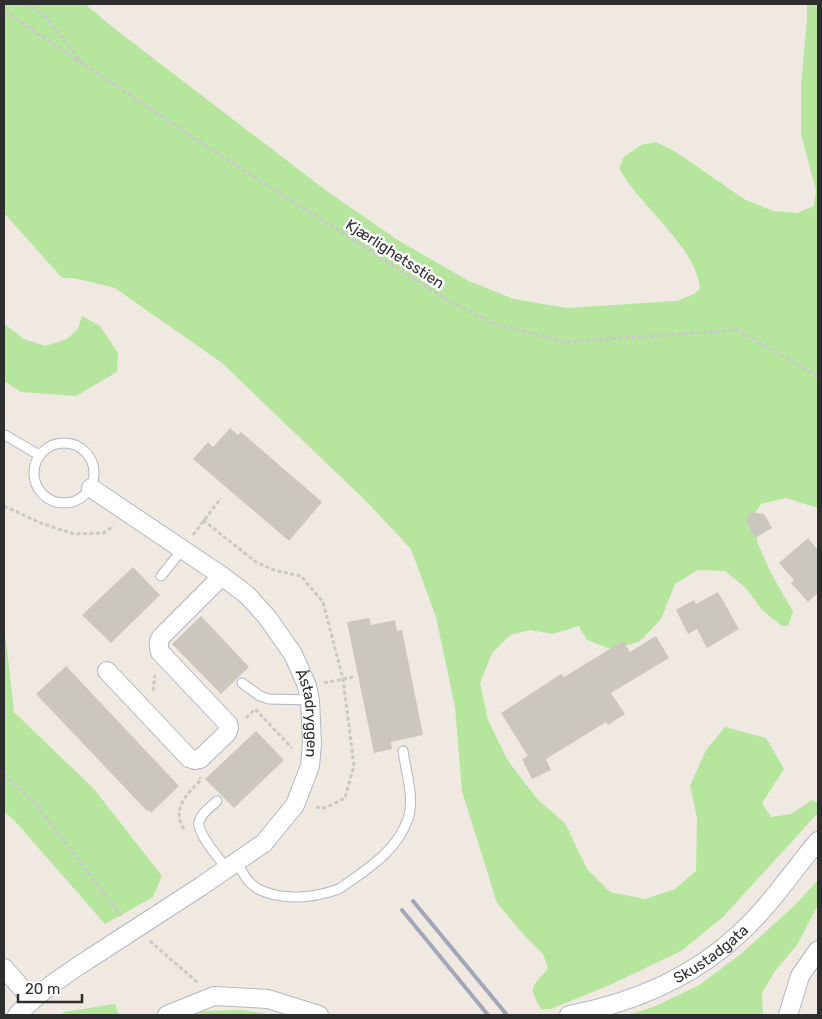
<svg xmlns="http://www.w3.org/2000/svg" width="822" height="1019" font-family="Rubik,sans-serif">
<rect width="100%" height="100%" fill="#efe9e1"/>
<path fill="#b6e59e" d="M4 4H85L115 29 328 192 399 241 469 281 514 299 567 308 677 301 694 294 700 289C697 247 639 206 619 168L624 157 641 145 656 142 676 152 744 199 773 211 797 213 814 206 816 191 801 134V87L807 19V4H818V508L786 498 761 504 752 518 758 544 770 571 793 612 788 626H782L763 611 746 588 725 571 698 570 675 584 661 619 639 642 611 649 587 640 579 626 552 634 530 630 510 635 492 653 480 683 488 720 508 761 538 800 565 823 587 869 610 892 645 899 675 889 696 871 697 818 690 786 706 750 725 727 766 738 784 769 762 803 771 817 791 814 812 800 818 803V813L723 917 681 951 612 984 551 1009H541C528 986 531 988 548 969L543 954 524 935 497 903 462 791 455 707 436 617 411 549 366 501 222 363 115 288 74 278H62L4 213Z
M82 316 100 326 118 353 117 372 76 396 21 392 4 381V324L24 339 45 346 67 339 78 329Z
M4 637 6 640 14 712 94 789 162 876 153 897 105 924 14 820 4 812Z
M818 880V905L797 945 775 971 762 993 763 1015H628L656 1006 699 985 741 954 796 904Z
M115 1004 119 1015H61L64 1012Z
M243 1010 273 1015H197L203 1011Z"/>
<path fill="#cbc7bf" d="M230 428 238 435 241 432 322 502 289 541 193 459 208 442 213 447Z
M750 512 764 514 772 528 755 538 746 521Z
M808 538 818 550V593L808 602 791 583 794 580 779 563Z
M133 567 160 595 111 643 82 615Z
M718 592 739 629 707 648 697 629 688 634 676 610 694 600 696 604Z
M201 616 249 667 221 694 172 644Z
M369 618 371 625 395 620 397 631 402 630 423 735 391 742 392 749 374 753 347 622Z
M656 636 669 658 611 693 625 714 608 725 606 722 546 759 551 770 532 779 522 759 528 756 501 713 561 674 564 677 623 641 630 652Z
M66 666 179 786 151 813 148 810 147 811 36 694Z
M256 731 284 760 234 808 205 779Z"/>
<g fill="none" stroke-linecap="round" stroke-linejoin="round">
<defs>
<path id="lane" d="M5 435 39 455
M34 473a30 30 0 1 1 60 0a30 30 0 1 1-60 0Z
M161 576 182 550
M242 683 260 696 269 699 310 700
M217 801C211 807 201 813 199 822 197 834 219 858 227 869
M237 863C242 872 248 883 258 889 282 901 312 898 336 890 342 888 347 883 352 880 375 864 398 847 408 819 415 798 406 773 403 751"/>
<g id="street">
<path id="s1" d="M91 488 222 576 247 595 267 617 293 654 307 686 310 700 312 743 310 766 295 805 264 843 200 887"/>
<path d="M107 671 189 758 195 760 200 759 227 733 229 728 228 724 160 652C158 646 158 642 161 637L222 576"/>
<path d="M4 968 32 1000"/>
<path d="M17 1015C39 992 63 976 89 959"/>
<path d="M167 1015 214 996 268 999 319 1015"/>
<path id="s2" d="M569 1015C632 1003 692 978 739 934 769 907 792 872 818 841"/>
<path d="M788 1015 800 976 818 950"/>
</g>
</defs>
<use href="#lane" stroke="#b4b7c1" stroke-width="11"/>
<use href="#street" stroke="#b4b7c1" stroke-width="20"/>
<path stroke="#c9c9c9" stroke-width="3" stroke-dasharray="4 2.5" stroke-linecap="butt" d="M28 4 47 18 82 63
M4 11 209 148 449 301 495 324 565 342 738 330 818 376
M4 506 43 524 74 534 103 533 114 526
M203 520 256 562 274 570 301 576 323 602 343 679 354 766 345 798 325 808 315 807
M193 535 221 498
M324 683 353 677
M153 691 155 675
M246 718 255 709 292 748
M4 774 37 805 121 916
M184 829C171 809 187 794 201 780L200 777
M150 941 198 983"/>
<use href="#lane" stroke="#fff" stroke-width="9"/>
<use href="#street" stroke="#fff" stroke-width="18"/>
<path stroke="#a3a6b8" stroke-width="4" d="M413 901 507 1015
M402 910 488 1015"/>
<defs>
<path id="street-bridge" d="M89 959 200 887"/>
</defs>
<use href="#street-bridge" stroke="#b4b7c1" stroke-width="20" stroke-linecap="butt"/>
<use href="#street-bridge" stroke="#fff" stroke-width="18"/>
</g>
<g text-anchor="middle" stroke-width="5" stroke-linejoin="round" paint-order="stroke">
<g font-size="15" fill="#2e2e2e" stroke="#fff">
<text transform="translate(395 254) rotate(33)" y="5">Kjærlighetsstien</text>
<text dy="5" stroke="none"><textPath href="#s1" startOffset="326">Åstadryggen</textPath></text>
<text dy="5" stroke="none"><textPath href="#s2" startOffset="156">Skustadgata</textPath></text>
</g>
</g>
<rect width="822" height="1019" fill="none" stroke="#2e2e2e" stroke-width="10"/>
<path d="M18 994v8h64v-8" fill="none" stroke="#2e2e2e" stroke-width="2.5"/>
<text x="25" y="994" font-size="15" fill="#2e2e2e" stroke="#ffffff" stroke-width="4" paint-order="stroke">20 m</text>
</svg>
